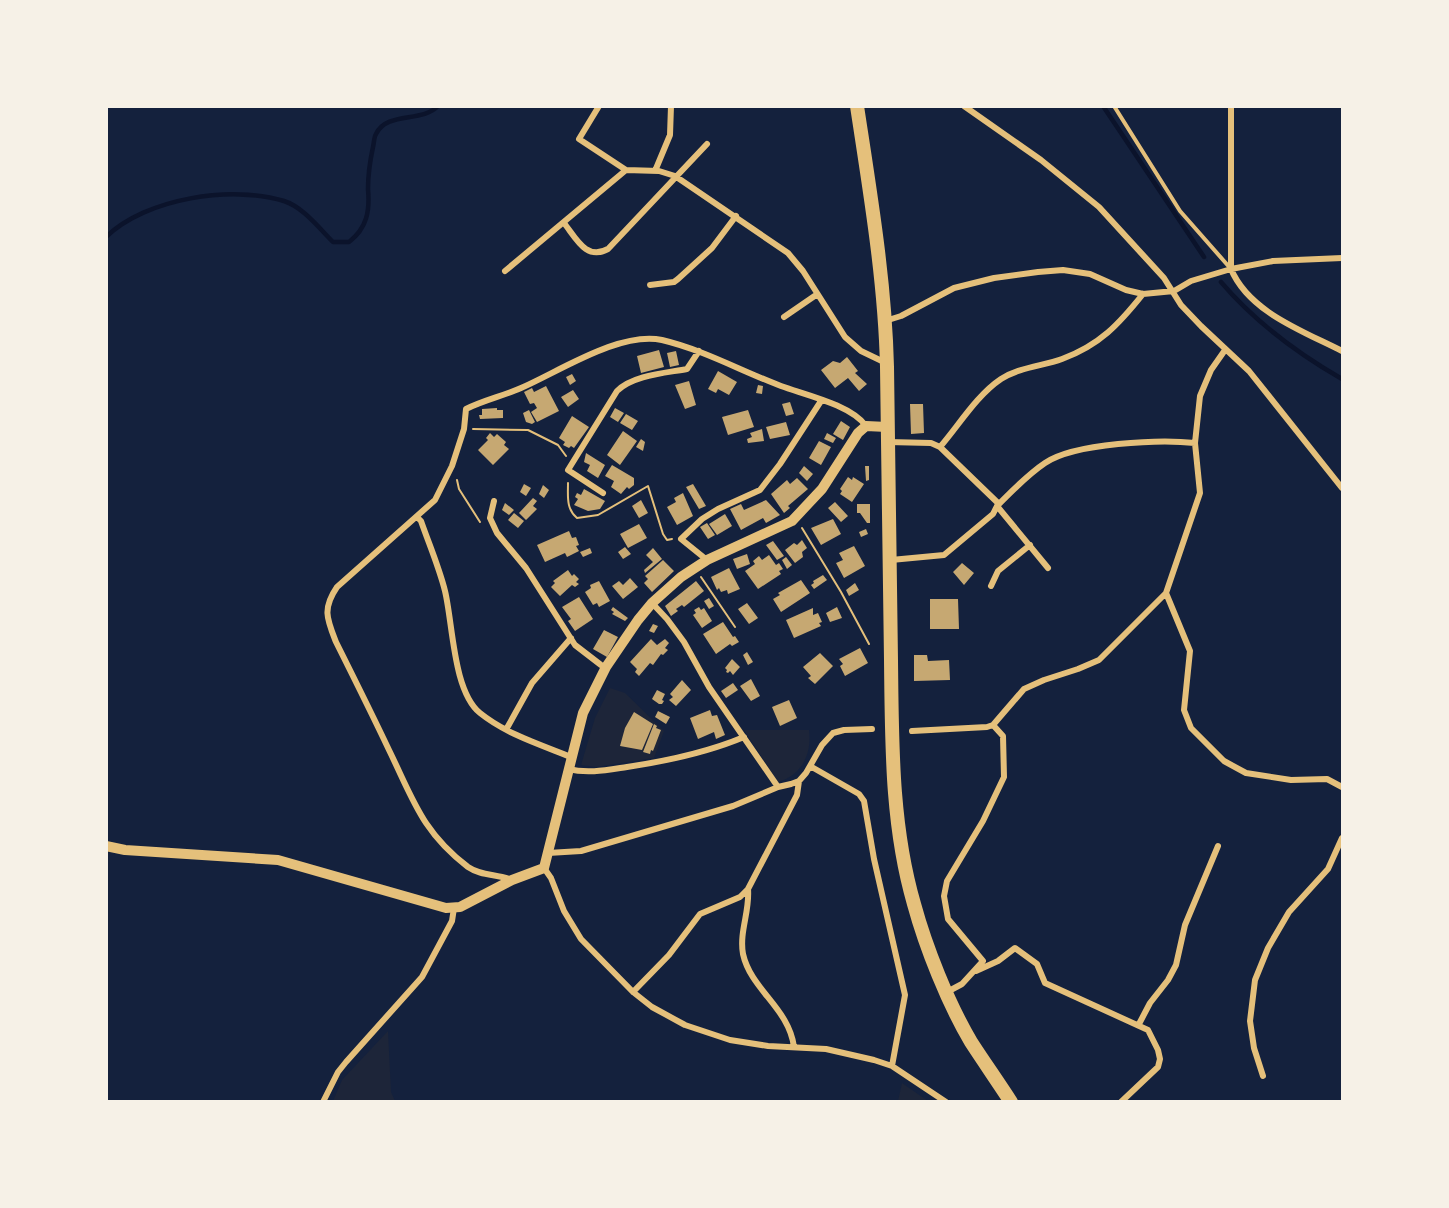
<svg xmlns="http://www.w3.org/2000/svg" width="1449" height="1208" font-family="'Public Sans',sans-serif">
<rect width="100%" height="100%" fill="#14213d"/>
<path fill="#1d2539" d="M610 688 625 693 664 731 654 758 596 767 581 765 595 718Z
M744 730H809C812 754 802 775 778 782Z
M388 1031 391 1092 395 1101H333L342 1080Z
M902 1083 928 1101H898Z"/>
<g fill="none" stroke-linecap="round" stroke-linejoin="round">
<path stroke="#0b132b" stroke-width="4.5" d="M1103 106 1204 257
M106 237C146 198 232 185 284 201 303 207 319 228 333 242H349C367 228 370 211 368 189 368 175 370 161 373 147 374 143 374 137 376 134 387 111 422 123 438 106
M1221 282C1255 322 1297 353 1342 379"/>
</g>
<path fill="#c6a872" d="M659 350 664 367 641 373 637 356Z
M676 351 679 365 670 367 667 353Z
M847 357 858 371 855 373 867 384 859 391 848 378 835 388 821 370 833 361 840 363Z
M718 371 737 382 729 395 718 389 716 393 708 389Z
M572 374 576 381 570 385 566 377Z
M689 381 696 405 685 409 675 385Z
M758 385 763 386 762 394 756 393Z
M546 386 559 411 537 422 531 412 537 408 534 403 530 404 524 392 532 388 534 392Z
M573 390 579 399 568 407 561 397Z
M790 402 794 414 786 416 782 404Z
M910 404H923L924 433 911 434Z
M497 408V410H503V418L480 419 479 415H482V409Z
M615 408 624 413 618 422 610 417Z
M529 410 535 422 532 424 526 422 523 413Z
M748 410 754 427 728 435 722 417Z
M626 414 638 421 632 430 620 423Z
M572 416 589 427 574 448 571 446 569 448 563 445 565 442 559 438Z
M841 421 850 427 843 440 833 434Z
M786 422 790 435 770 439 766 427Z
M762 429 764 441 748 443 747 439 752 437 750 433Z
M623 431 637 441 620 465 607 455Z
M490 433 494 437 497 434 506 442 504 445 509 449 493 465 478 450 488 440 486 438Z
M827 433 836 438 833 443 824 439Z
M641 439 645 442 643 451 636 447Z
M819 441 831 447 821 465 809 458Z
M586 453 605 465 598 478 587 471 590 465 584 462Z
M612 465 634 478V485L629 489 627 487 621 494 611 487 614 481 605 476Z
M804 466 813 474 807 481 799 473Z
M865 466H869V480L866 481Z
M848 477 852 480 853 477 864 484 852 502 840 494 842 491 840 489Z
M797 478 808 489 788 506 790 508 784 513 771 494 787 480 790 484Z
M524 484 531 488 526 496 520 492Z
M693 484 706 506 699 509 686 487Z
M543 485 549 490 544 498 539 494Z
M584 489 605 501 600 509 588 511 574 505 578 499 575 497 577 493 581 495Z
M683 493 693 516 677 525 667 507 676 502 674 498Z
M533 498 537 501 533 506 537 509 526 520 519 513Z
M641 500 648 513 639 518 632 506Z
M766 500 780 515 766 523 763 518 741 530 730 509 741 504 744 510Z
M835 502 848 516 841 522 828 508Z
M505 503 514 510 509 515 502 510Z
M857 504H870V523H867L860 513H857Z
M514 513 524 521 518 528 508 520Z
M725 514 732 526 717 535 709 524Z
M833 519 841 534 821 545 811 528Z
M707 523 715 535 708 539 700 527Z
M639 524 647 538 628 548 620 534Z
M866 529 868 534 861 537 859 532Z
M569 531 572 538 576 537 579 545 576 546 579 551 567 557 565 553 545 562 537 545Z
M802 540 807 548 802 552 803 557 795 563 785 550 794 543 797 545Z
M773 541 784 556 777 560 766 545Z
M854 546 865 566 844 578 836 563 843 560 839 553Z
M625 547 631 554 623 559 618 552Z
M590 548 592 553 583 557 580 552Z
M653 548 662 559 645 573 644 570 653 562 646 555Z
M747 554 750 564 737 569 733 559Z
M769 555 776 565 779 563 783 569 779 571 781 574 758 589 745 571 755 564 753 561 759 556 762 560Z
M786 557 792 565 787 569 782 560Z
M663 560 674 571 652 592 644 583 648 579 645 576Z
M962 563 974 573 964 585 953 572Z
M729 568 740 589 728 594 727 590 721 592 719 588 717 590 711 577Z
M568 570 572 576 574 574 579 579 576 582 579 584 575 587 572 585 560 596 551 587 555 583 553 581Z
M823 575 827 580 814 589 811 585 814 583 813 581Z
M630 578 638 587 623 599 612 586 619 581 623 585Z
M801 580 810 593 781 612 773 599 780 595 778 593Z
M599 581 610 601 599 607 597 603 593 605 585 592 591 588 590 585Z
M696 581 704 591 684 607 682 605 676 609 678 611 671 616 665 606Z
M855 583 859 590 849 596 846 590Z
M579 597 593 619 575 631 568 621 571 619 562 607Z
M709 598 714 606 709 609 704 601Z
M930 599H958L959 629H930Z
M747 603 758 618 749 624 738 609Z
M613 607 628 618 625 621 612 614 614 612 611 610Z
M699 607 701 610 704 608 712 621 702 628 693 615 696 613 694 610Z
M837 607 842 618 830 622 826 613Z
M813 608V615L818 613 822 622 819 623 821 626 794 638 786 620Z
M723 622 733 637 735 636 739 642 732 646 730 644 716 654 703 634Z
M653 624 658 626 654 633 649 631Z
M604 630 618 637 607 657 593 649Z
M651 639 657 645 665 639 669 643 665 648 668 650 663 655 661 654 653 665 650 663 639 676 635 672 637 669 630 662Z
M860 648 868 663 845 676 840 666 843 664 839 659Z
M747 652 753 662 748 665 743 655Z
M820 653 833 666 815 684 808 678 811 676 803 667Z
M914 655H927L928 661 949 660 950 680 914 681Z
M732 659 740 667 733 675 730 671 728 673 726 672 727 670 725 668Z
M751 679 760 696 751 701 740 686Z
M682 680 691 690 676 706 669 700 673 697 670 694Z
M733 683 738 690 726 698 721 691Z
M657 690 665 694 662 700 664 701 662 704H659L652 699Z
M789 700 797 718 780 726 772 707Z
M710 710 712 716 717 715 725 735 716 739 714 732 698 739 690 718Z
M658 711 670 717 666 724 655 717Z
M634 712 653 724 642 750 620 746 625 728Z
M654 724 657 726 656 728 661 730 653 751 651 750 650 754 643 752Z"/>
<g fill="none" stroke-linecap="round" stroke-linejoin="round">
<path stroke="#e5c07b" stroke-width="2" d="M473 429 528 430 558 445 566 456
M457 480 459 489 480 522
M568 483C568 496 566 509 577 518L598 515 648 486 663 534 667 540 672 539
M802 528 841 592 869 644
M701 577 735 627"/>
<path stroke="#e5c07b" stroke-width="4" d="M1114 106 1180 211 1231 269"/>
<path stroke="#e5c07b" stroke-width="6" d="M599 106 579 139 626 170
M964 106 1041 160 1099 207 1164 278 1181 305 1201 326 1249 371 1342 488
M1231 106V269C1249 312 1303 331 1342 351
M655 171 670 135 671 106
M564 223C576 238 586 261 608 249L707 144
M505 271 626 170 659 171 675 176 788 253 803 271 845 337 861 351 886 363
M650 285 674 282 678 279 712 248 736 216
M784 317 816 295
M885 321 901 316 954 288 994 278 1038 272 1063 270 1090 274 1126 290 1143 294 1174 291 1191 281 1231 269 1273 261 1342 258
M888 442 931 443 940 447 999 504
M940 447C959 425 977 395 1001 379 1020 367 1043 366 1062 359 1100 345 1119 324 1143 294
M603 493 568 470 617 391C633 375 666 373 687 369L699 351
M494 501 490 518 497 533 526 568 575 645 601 665 606 667
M997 506 1048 568
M417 517 421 521C429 544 439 567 445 591 453 624 453 691 480 713 506 734 541 745 571 757
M707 560 681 539 702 519 718 509 760 490 780 464 821 401
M891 560 944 555 993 514 997 506C1012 491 1027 475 1045 463 1074 443 1161 439 1195 443
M991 586 998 571 1030 545
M1166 593 1190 651 1184 710 1191 728 1224 761 1246 773 1291 780 1327 779 1342 787
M652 603 667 619 684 642 709 687 778 787
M507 728 532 683 571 638
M912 731 987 727 993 725 1024 689 1044 680 1078 669 1099 660 1166 593 1200 493 1195 443 1200 396 1211 370 1225 350
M810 766 859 794 864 801 874 859 905 995 892 1066
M568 769C588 774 607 770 627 767 667 761 706 753 744 737
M548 853 581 851 733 806 778 787 791 784 799 781 806 773 822 745 833 733 844 730 872 729
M544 868 551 878 564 911 581 939 633 992 652 1007 685 1025 730 1040 768 1046 826 1049 874 1060 892 1066 946 1102
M512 880C497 874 481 876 468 867 422 832 413 799 389 750 372 714 354 678 336 642 327 619 322 609 337 587L435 500 452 466 464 429 466 409C484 400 503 396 521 388 560 371 620 331 662 340 704 350 741 371 781 386 806 395 851 405 866 426
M976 971 998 961 1015 948 1037 964 1045 983 1148 1030 1158 1050 1160 1059 1158 1067 1121 1102
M633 992 669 955 700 914 740 897 748 889
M947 992 962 984 983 961 948 919 944 896 947 881 983 821 1004 777 1003 736 993 725
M1139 1024 1150 1003 1168 980 1176 965 1185 925 1218 846
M794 1047C789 1008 751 990 743 954 739 932 750 911 748 889L797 795 799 781
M1263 1076 1254 1048 1250 1021 1255 980 1268 948 1289 912 1328 869 1342 838
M323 1102 338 1072 346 1062 422 977 452 921 454 908"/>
<path stroke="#e5c07b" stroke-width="10" d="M106 846 125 850 278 860 446 908 460 907 512 880 544 868 583 713 606 667 638 620 652 603 681 577 707 560 792 521 822 489 858 433 866 426 887 427"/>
<path stroke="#e5c07b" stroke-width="14" d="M857 106C870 192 885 280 887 367 889 464 889 562 891 660 892 741 891 825 914 904 926 948 948 1003 971 1042 984 1062 998 1082 1011 1102"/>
</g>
<rect width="1449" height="1208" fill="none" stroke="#f6f1e7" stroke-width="216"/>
</svg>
